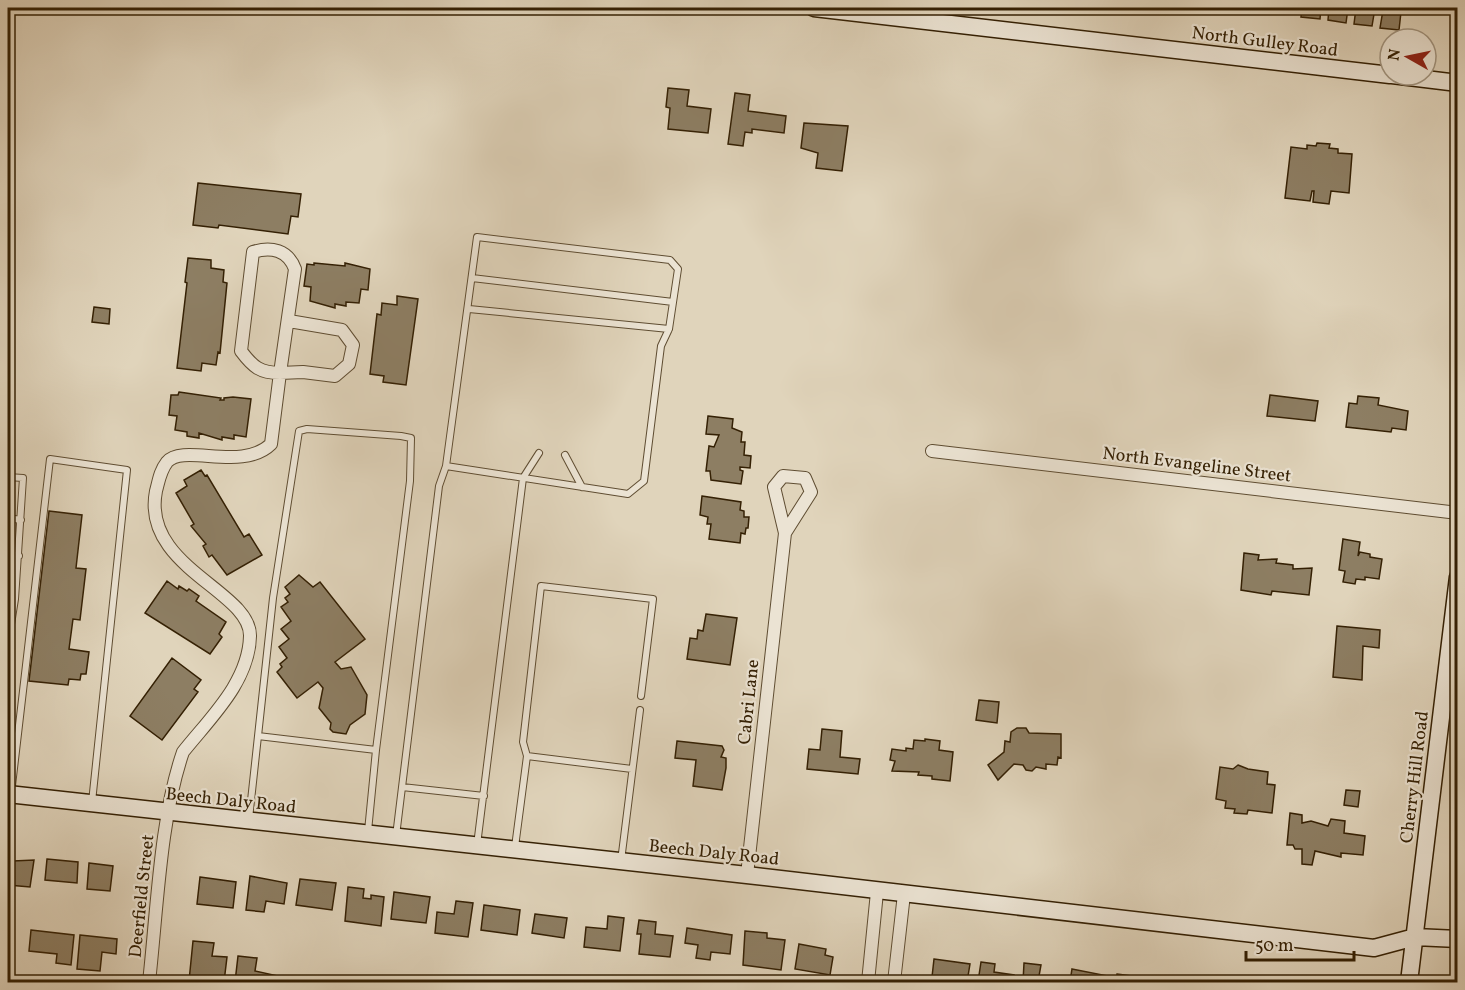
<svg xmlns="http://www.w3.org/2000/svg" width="1465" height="990" font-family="Vollkorn,serif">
<rect width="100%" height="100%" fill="#e0d4bb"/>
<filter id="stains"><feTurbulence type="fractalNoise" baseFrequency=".00333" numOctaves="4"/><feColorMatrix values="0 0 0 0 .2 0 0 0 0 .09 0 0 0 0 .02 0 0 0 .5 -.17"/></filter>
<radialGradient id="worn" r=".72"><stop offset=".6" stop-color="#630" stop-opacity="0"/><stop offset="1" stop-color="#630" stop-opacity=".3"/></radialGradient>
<path fill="#8d7e63" stroke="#342004" stroke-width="1.5" d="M8 8H29L28 14 8 11Z
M1302 8H1321L1320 19 1301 17Z
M1329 8H1348L1346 23 1328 20Z
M1356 8H1375L1372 26 1354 24Z
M1383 10 1401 12 1399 30 1380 28Z
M668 88 689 90 687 106 711 109 708 133 668 129 670 108 666 107Z
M735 93 750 95 748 111 786 116 784 133 752 129V133L745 132 743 146 728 144Z
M804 123 848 126 842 171 816 168 818 153 801 148Z
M1317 143 1330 144 1329 148 1338 149V153L1352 154 1349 193 1331 191 1329 204 1313 202 1314 191H1312L1310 201 1285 198 1291 147 1307 149V145L1316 146Z
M198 183 301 194 298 217 291 216 288 234 219 225 218 228 193 225Z
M188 258 211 260V268L224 270 223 282 227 283 220 353 218 352 216 365 202 363 201 371 177 368 187 283 185 282Z
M314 263 345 266V263L370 269 368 290 361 289 359 303 346 302V306L335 304V308L310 301 311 287 304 286 307 264 314 265Z
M397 296 418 299 406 385 383 382 384 376 370 374 377 314 381 315 382 303 397 305Z
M94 307 110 309 109 324 92 322Z
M179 392 221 398 220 400H224V398L233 397 251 399 246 437 234 435V439L222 437V440L199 433V438L187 436V432L175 430 177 416 169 415 171 395H178Z
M1270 395 1318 401 1315 421 1267 416Z
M1358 396 1379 398 1378 405 1408 411 1406 430 1392 428 1391 432 1346 427 1349 403 1357 404Z
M708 416 733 419 732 428 742 432 741 442H745L744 455 751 456 750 468 740 467V470L743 471 741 484 711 480 710 471H706L709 446 714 447 719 435 706 434Z
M201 470 205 476 207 475 244 537 249 534 262 555 227 575 212 555 209 557 203 546 206 544 191 526 194 524 176 493 187 486 184 480Z
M702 496 741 502 740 510 744 511V517H749L748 528H746L745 534 741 533 740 543 709 539 711 524H707L708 517 700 515Z
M49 511 82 515 76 568 86 569 80 620 73 619 69 649 89 652 86 674H81L80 680 69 679 68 685 29 681Z
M1343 539 1360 542 1358 556 1360 552 1370 554V557L1382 559 1379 579 1365 577V580L1356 579 1355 584 1343 582 1345 571 1339 570Z
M1244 553 1259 555 1258 560 1277 559 1276 563 1293 565V569L1312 568 1309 595 1272 591 1271 595 1241 590Z
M299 575 313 587 320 582 365 639 335 662 341 669 351 667 367 695 365 714 350 725 346 734 333 732 330 729 331 723 319 708 323 688 318 682 297 698 277 672 282 667 280 664 287 658 279 647 289 639 281 629 291 621 281 607 288 602 285 598 290 594 285 587Z
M167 581 178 589 179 586 187 591 189 589 199 596 196 601 226 622 219 634 222 637 210 654 145 613Z
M706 614 737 618 730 665 687 659 690 638 697 639 698 630 703 631Z
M1337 626 1380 630 1379 648 1363 646 1362 680 1333 677Z
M172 658 201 680 194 689 198 692 162 740 130 716Z
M979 700 999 702 997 723 976 720Z
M1017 728H1026L1029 733 1061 734V758L1058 757 1057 765 1046 764V769L1036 767 1032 771 1026 770 1023 765 1014 764 998 780 988 765 1004 752 1005 741 1010 742 1011 732Z
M822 729 842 731 840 757 860 759 858 774 807 769 809 749 820 750Z
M925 739 940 741 939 750 953 752 950 781 932 779V776L918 775 919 772 892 771 895 761 890 760 892 749 906 751V748L913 749 914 740 925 741Z
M677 741 722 746 724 750 721 757 726 758V768L722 790 693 786 696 760 675 758Z
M1238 765 1248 769 1268 772 1267 784 1275 785 1272 813 1248 810 1247 814 1234 813 1235 809 1225 808 1226 801 1216 799 1220 767 1233 769Z
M1346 790 1360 791 1358 807 1344 805Z
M1290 813 1302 815V823L1311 821 1328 826 1331 819 1345 821 1344 833 1365 836 1363 855 1341 853V857L1315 851 1312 865 1302 864V849H1295L1293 845H1287Z
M8 849 14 850 13 861 34 860 30 887 8 885Z
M47 859 78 862 77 883 45 880Z
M89 863 113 866 110 891 87 889Z
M250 876 287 883 284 904 266 901 264 912 246 910Z
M200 877 236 882 233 908 197 904Z
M300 879 336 883 332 910 296 905Z
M348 887 364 889 363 898 371 899V895L384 897 381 926 345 921Z
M394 892 430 897 426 923 391 919Z
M456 901 473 903 468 937 435 933 437 912 454 914Z
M484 905 520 910 517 935 481 930Z
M535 914 567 918 564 938 532 933Z
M608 916 624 918 620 951 584 947 586 927 607 929Z
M639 920 656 922 655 934 673 936 670 957 639 954 641 934H637Z
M687 928 732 935 730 954 711 952 710 960 696 958 698 945 685 943Z
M31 930 74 935 71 965 56 963 57 954 29 951Z
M745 931 767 933V938L785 940 781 970 743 965Z
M80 935 117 939 116 954 102 952 100 971 77 969Z
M193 941 214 943 212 956 227 957 224 982 189 981Z
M799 944 826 949 825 955 833 957 830 975 795 969Z
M238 956 257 958 255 971 278 976V982H235Z
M934 959 970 964 967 982H943L944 978 932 977Z
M981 962 995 964 994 972 1014 975 1013 982H978Z
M1024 963 1041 965 1039 976 1062 982H1023Z
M1072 969 1108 976V982H1070Z
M1117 974 1131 976 1130 982H1116Z
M287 978 319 982H286Z
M1164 979 1185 981 1164 982Z"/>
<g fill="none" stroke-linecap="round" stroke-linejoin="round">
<defs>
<path id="lane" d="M472 278 673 302
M565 455 582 487
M446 466 628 494 644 481 661 346 669 329
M8 477 23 478 15 599 8 643
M8 518 21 520
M8 555 19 556
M258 736 273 598 299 431 307 429 401 436 411 438 410 481 376 750
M527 756 632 769
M402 787 484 796
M11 794 50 459 127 470 92 802
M249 819 258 736 376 750 368 831
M396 836 439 486 446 466 477 237 670 260 678 269 669 329 469 309
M477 845 523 478 539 453
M515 847 527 756 523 742 541 586 653 599 641 696
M621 861 640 710"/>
<path id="street" d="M936 22 937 8
M932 451 1458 513
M747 875 785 533 811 492 805 478 783 476 774 487 785 533
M149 982C157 912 160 818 183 752 210 718 249 682 250 636 251 591 141 567 156 491 159 480 160 471 167 462 183 443 243 472 271 444L280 373C260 373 253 367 241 351L253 252C271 246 288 250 295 269L280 373 303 372 335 376 349 364 353 345 342 330 289 321
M868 982 877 892
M894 982 904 894"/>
<path id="secondary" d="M814 8 1390 75
M1392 75 1458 83
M8 794 747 875 1374 948 1415 937 1458 939
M1409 982 1458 577"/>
</defs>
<use href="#lane" stroke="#5f4d32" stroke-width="8"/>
<use href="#street" stroke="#5f4d32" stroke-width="14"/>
<use href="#secondary" stroke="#342004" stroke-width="19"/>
<use href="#lane" stroke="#ebe3d3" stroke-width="6"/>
<use href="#street" stroke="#ebe3d3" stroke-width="12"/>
<use href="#secondary" stroke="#ebe3d3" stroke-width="16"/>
</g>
<g text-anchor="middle" stroke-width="4.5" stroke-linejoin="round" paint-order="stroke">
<g font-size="18" fill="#342004" stroke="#ebe3d3">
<text transform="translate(1265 41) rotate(7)" y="6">North Gulley Road</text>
<text transform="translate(1197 464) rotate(7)" y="6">North Evangeline Street</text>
<text transform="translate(748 702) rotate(-84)" y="6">Cabri Lane</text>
<text transform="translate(1414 777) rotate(-83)" y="6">Cherry Hill Road</text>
<text transform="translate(231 800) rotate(6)" y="6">Beech Daly Road</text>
<text transform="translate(714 852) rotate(6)" y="6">Beech Daly Road</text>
<text transform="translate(141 896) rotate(-84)" y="6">Deerfield Street</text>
</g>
</g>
<rect width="1465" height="990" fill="none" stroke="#e0d4bb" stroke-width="30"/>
<rect x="9" y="9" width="1447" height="972" fill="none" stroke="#342004" stroke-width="3"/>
<rect x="15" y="15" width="1435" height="960" fill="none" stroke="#342004" stroke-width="1.5"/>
<g transform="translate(1408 57) rotate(279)"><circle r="28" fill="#ebe3d3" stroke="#a29580" stroke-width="1.5"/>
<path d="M0-4.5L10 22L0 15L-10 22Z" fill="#8f2418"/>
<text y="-9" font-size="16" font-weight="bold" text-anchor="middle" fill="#342004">N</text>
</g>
<path d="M1246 951v9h108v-9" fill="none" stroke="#342004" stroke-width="3"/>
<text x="1255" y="951" font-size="18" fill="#342004" stroke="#ebe3d3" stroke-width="4.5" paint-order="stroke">50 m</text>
<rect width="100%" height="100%" filter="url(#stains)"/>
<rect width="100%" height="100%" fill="url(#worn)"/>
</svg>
